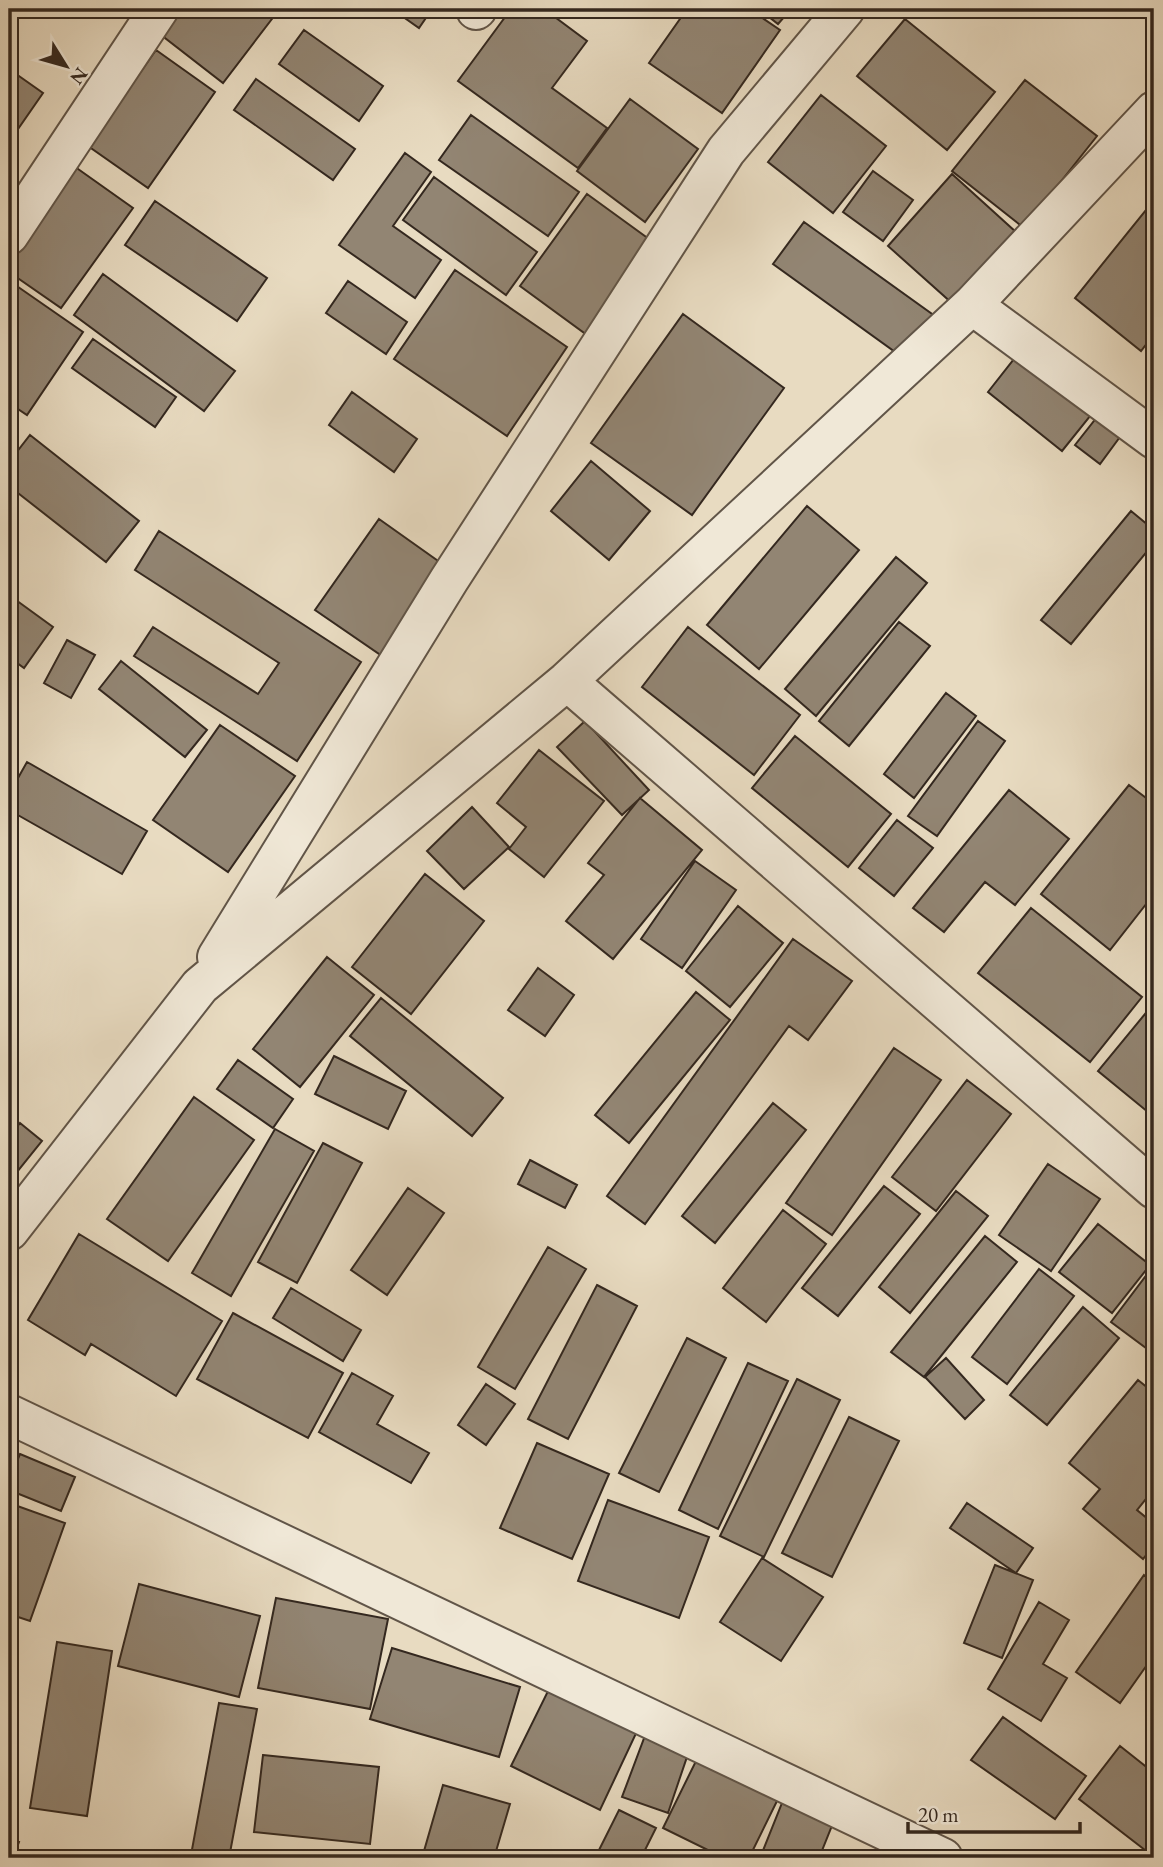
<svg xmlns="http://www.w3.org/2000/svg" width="1163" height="1867" font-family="'EB Garamond',serif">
<rect width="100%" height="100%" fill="#e8dbc1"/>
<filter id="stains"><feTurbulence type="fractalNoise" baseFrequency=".00286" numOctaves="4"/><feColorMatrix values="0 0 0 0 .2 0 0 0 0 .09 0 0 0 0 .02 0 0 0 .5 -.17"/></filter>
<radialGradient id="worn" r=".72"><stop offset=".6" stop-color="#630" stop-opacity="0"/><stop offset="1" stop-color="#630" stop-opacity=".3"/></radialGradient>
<path fill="#928573" stroke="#34281f" stroke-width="2" d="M173 9H275L278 11 223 83 156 31Z
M392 9H432L419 28Z
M511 9H544L587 41 552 88 607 128 578 168 458 81Z
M687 9H749L780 30 722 113 649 63Z
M759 9H791L778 24Z
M905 19 995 92 947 150 857 76Z
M304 30 383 86 359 121 279 64Z
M156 50 215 92 148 188 88 146Z
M9 69 43 93 9 142Z
M256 79 355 149 333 180 234 110Z
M1025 80 1097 136 1024 228 952 171Z
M821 95 886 146 833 213 768 162Z
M630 99 698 149 645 222 577 171Z
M471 115 579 192 548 236 439 160Z
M405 153 431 172 393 226 441 260 415 298 339 245Z
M71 164 133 208 61 308 9 272V250Z
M873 171 913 200 883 241 843 212Z
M952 174 1017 233 953 304 888 246Z
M434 177 537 252 506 295 403 220Z
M587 194 653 242 587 335 520 286Z
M1154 200V334L1141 351 1075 298Z
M155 201 267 278 237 321 125 245Z
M804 222 946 324 916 367 773 264Z
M455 270 567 347 507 436 394 359Z
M103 274 235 371 204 411 74 315Z
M348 281 407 322 386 354 326 313Z
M11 282 83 332 27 415 9 403V286Z
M683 314 784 388 692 515 591 443Z
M93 339 176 397 155 427 72 368Z
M1021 350 1095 410 1062 451 988 392Z
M352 392 417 439 394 472 329 425Z
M1105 407 1128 426 1100 464 1075 445Z
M30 435 139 521 106 562 9 486V462Z
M591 461 650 511 609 560 551 511Z
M807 506 859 550 759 669 707 625Z
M1131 511 1154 530V543L1071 644 1041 620Z
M379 519 448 568 385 658 315 610Z
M159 531 361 662 297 761 134 656 153 627 258 694 279 663 135 570Z
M896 557 927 583 816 716 785 689Z
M9 595 53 627 24 668 9 657Z
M899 622 930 646 849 746 819 721Z
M688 627 800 715 754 775 642 687Z
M67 640 95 655 71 698 44 683Z
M121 661 207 730 185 757 99 689Z
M946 693 976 716 914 798 884 774Z
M585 721 649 790 622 815 557 747Z
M978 721 1005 741 937 836 908 816Z
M220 725 295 776 228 872 153 820Z
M795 736 891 814 848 867 752 788Z
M539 750 604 801 544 877 509 849 526 827 497 803Z
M27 762 147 831 122 874 9 810V794Z
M1129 785 1154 804V894L1110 950 1041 894Z
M1009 790 1069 839 1015 905 985 882 944 932 913 908Z
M640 798 702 850 613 959 566 921 604 875 588 863Z
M472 807 509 847 464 889 427 851Z
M897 820 933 848 894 896 859 868Z
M695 861 736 890 682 968 641 939Z
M425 874 484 921 411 1014 352 967Z
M738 906 783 943 730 1007 686 971Z
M1031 908 1142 997 1090 1062 978 973Z
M793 939 852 981 808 1040 789 1026 645 1224 607 1196Z
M327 957 374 995 300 1087 253 1049Z
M538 968 574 995 545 1036 508 1010Z
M696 992 730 1020 629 1143 595 1115Z
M381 998 503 1098 472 1136 350 1036Z
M1145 1014 1154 1022V1117L1098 1071Z
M894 1048 941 1080 832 1235 786 1203Z
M334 1056 406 1091 388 1129 315 1094Z
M238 1060 293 1099 273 1128 217 1089Z
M967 1080 1011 1114 936 1211 892 1177Z
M194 1097 254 1140 168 1261 107 1219Z
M773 1103 806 1130 715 1243 682 1216Z
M20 1123 42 1141 9 1182V1136Z
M275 1129 314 1151 231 1296 192 1273Z
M323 1143 362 1163 297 1283 258 1262Z
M530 1160 577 1185 565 1208 518 1184Z
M1048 1164 1100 1199 1051 1271 999 1235Z
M884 1186 920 1214 838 1316 802 1288Z
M408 1188 444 1213 387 1295 351 1270Z
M956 1191 988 1216 910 1313 879 1287Z
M783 1210 826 1244 766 1322 723 1288Z
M1098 1224 1150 1265 1112 1313 1059 1272Z
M79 1234 222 1321 176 1396 91 1344 85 1355 28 1320Z
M985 1236 1017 1262 924 1377 891 1352Z
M548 1247 586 1269 515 1389 478 1367Z
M1039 1269 1074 1296 1007 1384 972 1357Z
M1151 1269 1154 1272V1354L1111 1322Z
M597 1285 637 1306 568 1439 528 1419Z
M291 1288 361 1330 343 1361 273 1318Z
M1083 1307 1119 1338 1047 1425 1010 1395Z
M233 1313 343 1373 308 1438 197 1379Z
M687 1338 726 1358 659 1492 619 1473Z
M946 1358 984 1400 965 1419 925 1377Z
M748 1363 788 1381 718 1529 679 1510Z
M352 1373 393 1396 377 1424 429 1453 411 1483 319 1432Z
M797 1379 840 1400 764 1557 720 1536Z
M1138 1380 1154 1393V1489L1137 1510 1154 1524V1545L1143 1559 1083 1509 1100 1489 1069 1463Z
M486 1384 515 1404 486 1445 458 1425Z
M849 1417 899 1441 832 1577 782 1553Z
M537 1443 609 1474 572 1559 500 1528Z
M20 1454 75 1477 61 1511 9 1490V1480Z
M608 1500 709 1537 679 1618 578 1581Z
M9 1503 65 1523 30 1621 9 1614Z
M967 1503 1033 1548 1016 1573 950 1528Z
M762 1558 823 1597 781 1661 720 1622Z
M995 1565 1033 1580 1002 1658 964 1643Z
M1144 1575 1154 1582V1655L1120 1703 1076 1672Z
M139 1584 260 1616 239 1697 118 1666Z
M276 1598 388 1619 370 1709 258 1688Z
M1039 1602 1069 1620 1043 1664 1067 1678 1041 1721 988 1689Z
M57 1642 112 1651 87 1816 30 1808Z
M392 1648 520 1687 499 1757 370 1719Z
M551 1685 639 1727 600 1810 511 1766Z
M219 1703 257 1709 229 1858 191 1855Z
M1003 1717 1086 1776 1055 1819 971 1760Z
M646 1733 690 1748 668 1813 622 1797Z
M1120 1746 1154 1773V1857L1079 1799Z
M263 1755 379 1767 370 1844 254 1832Z
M697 1759 778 1799 749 1858H724L663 1828Z
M443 1785 510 1804 494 1858H422Z
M786 1793 837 1813 819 1858H760Z
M619 1810 656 1828 641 1858H595Z
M9 1839 19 1842 13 1858H9Z"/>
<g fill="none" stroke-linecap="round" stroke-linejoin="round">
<defs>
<path id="minor" d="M476 10 477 9
M9 235 159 9
M972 305 1154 439
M567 681 1154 1189
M217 957 449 580 726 151 845 9
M9 1231 200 986 567 681 972 305 1154 111
M9 1414 943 1858"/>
</defs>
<use href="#minor" stroke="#615548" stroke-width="42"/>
<use href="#minor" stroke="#f0e8d7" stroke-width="38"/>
</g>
<rect width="1163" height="1867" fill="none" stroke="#e8dbc1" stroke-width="35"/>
<rect x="10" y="10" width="1142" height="1846" fill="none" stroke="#34281f" stroke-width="3.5"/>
<rect x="18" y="18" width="1128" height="1832" fill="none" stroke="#34281f" stroke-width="2"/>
<g transform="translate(66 66) rotate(127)" stroke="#f0e8d7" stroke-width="5" paint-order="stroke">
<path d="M0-5L12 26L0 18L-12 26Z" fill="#34281f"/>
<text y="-10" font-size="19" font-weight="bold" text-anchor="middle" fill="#34281f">N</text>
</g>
<path d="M908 1822v10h172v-10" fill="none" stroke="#34281f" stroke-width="3.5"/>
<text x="918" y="1822" font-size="21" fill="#34281f" stroke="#f0e8d7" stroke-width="5" paint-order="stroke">20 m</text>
<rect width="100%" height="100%" filter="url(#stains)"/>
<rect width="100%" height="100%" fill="url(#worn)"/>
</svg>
